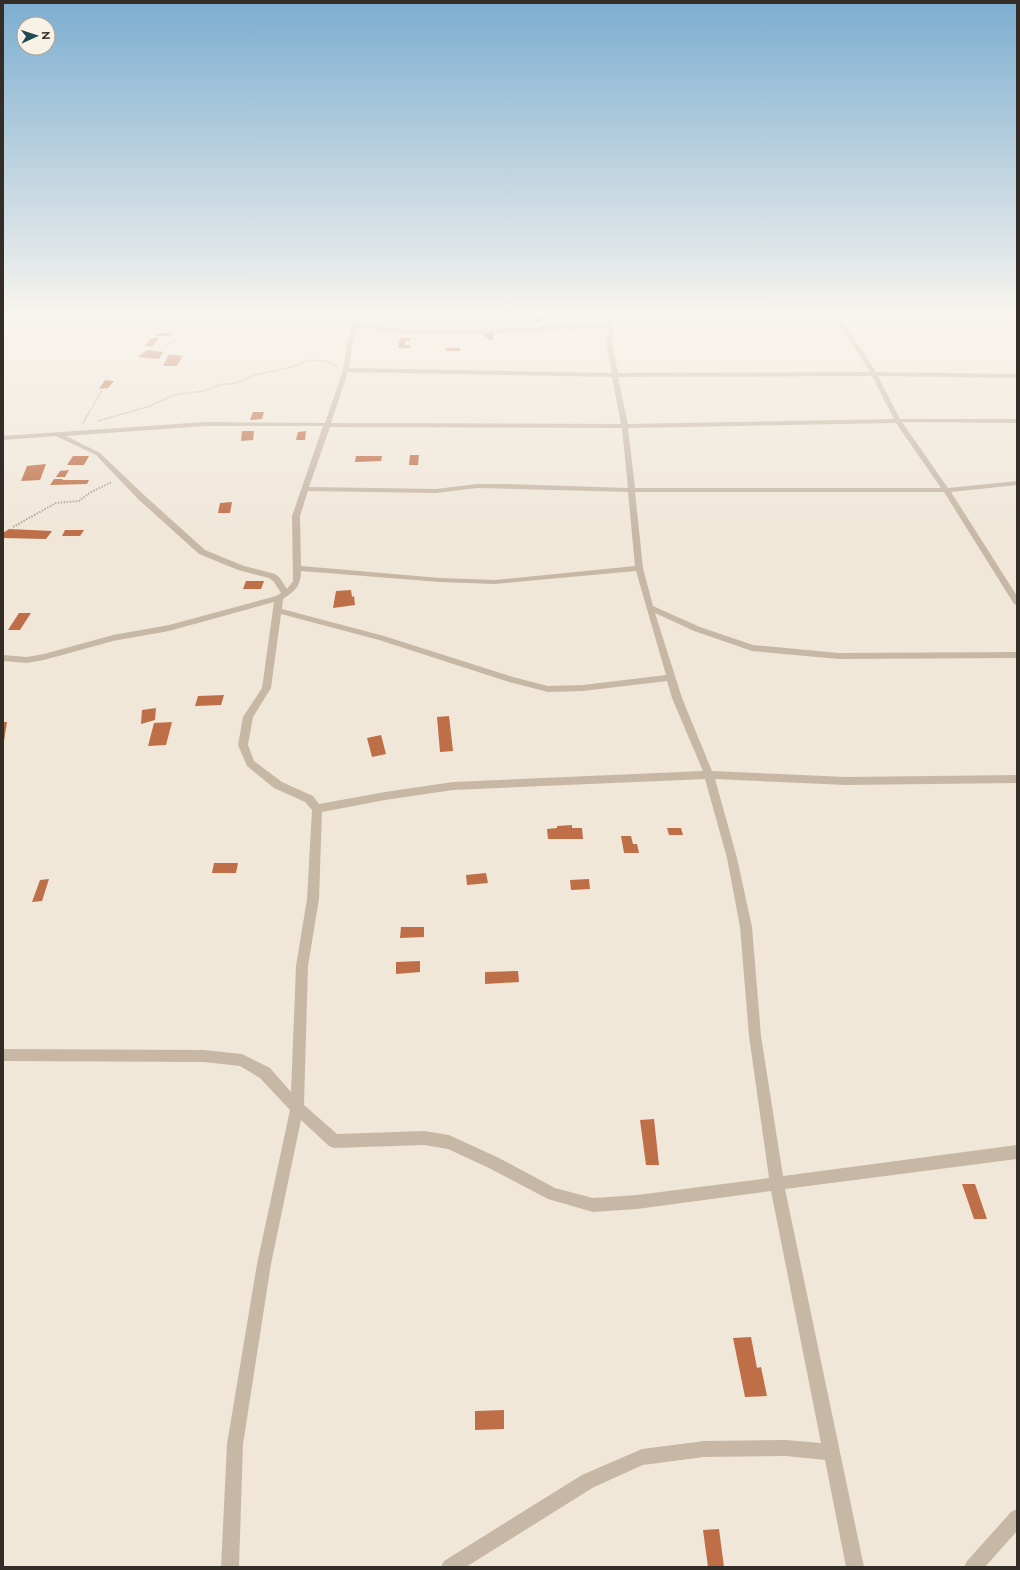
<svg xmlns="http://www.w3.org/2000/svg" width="1020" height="1570" font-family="Raleway,sans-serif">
<rect width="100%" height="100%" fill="#f0e7d9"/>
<path fill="#bf6f48" d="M451 314H466V318H451Z
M534 315H539L541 322H535Z
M484 331H493V340H488V337H485Z
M158 333H173L170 336H156Z
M151 338H159L153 346H145Z
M400 338H411L410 341H405V345H410V348H398Z
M446 348H460V351H446Z
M147 350 163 352 159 359 138 357Z
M169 354 182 356 177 366H163Z
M105 380 114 381 108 388 99 389Z
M253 412H264L262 419 250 420Z
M242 431H254L253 440 241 441Z
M306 431 305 440H296L298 432Z
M410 455H419L418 465H409Z
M73 456H89L84 465H67Z
M356 456H382L381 461 355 462Z
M46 464 40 480 21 481 27 466Z
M69 470 65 477H56L60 471Z
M54 479H63L62 480H89L87 484 50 485Z
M232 502 230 513H218L220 503Z
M9 529 52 531 46 539 3 538V533Z
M65 530H84L80 536H62Z
M246 581H264L261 589H243Z
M351 590 352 597 354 596 355 605 333 608 336 591Z
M19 613H31L20 630H8Z
M224 695 221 705 195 706 198 696Z
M156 708 155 720 141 724 142 710Z
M449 716 453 751 440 752 437 717Z
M3 722H7L4 741H3Z
M172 722 166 745 148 746 154 723Z
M381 735 386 754 372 757 367 738Z
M572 825V828H582L583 839H548L547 829 557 828V826Z
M667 828H681L683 835H669Z
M621 836H631L633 844H637L639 853H624Z
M214 863H238L236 873H212Z
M486 873 488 883 467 885 466 875Z
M49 879 42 901 32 902 40 880Z
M589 879 590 889 571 890 570 880Z
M401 927H424V937L400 938Z
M420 961V972L396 974V962Z
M518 971 519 982 485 984V972Z
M654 1119 659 1165H646L640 1120Z
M962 1184H975L987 1219H974Z
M751 1337 757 1368 761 1367 767 1396 745 1397 733 1338Z
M504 1410V1429L475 1430V1411Z
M719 1529 724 1567H708L703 1530Z"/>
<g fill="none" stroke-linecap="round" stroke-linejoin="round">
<path stroke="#b2a291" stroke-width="1.5" stroke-dasharray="1 1" stroke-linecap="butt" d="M54 314 62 312
M160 350 216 312
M98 421 150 406 174 395 203 391 222 384H233L255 375 292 367 309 360 325 361 338 366
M83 423 102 390"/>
<path stroke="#b2a291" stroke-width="2" stroke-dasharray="1.5 1.5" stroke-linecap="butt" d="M13 527 56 503 79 501 91 492 112 482"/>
<path fill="#c7b8a6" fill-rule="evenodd" d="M357 312H363L359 324C437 338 528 325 608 325L605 312H611L614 327 612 345 618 373 870 372 832 312H837L876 372 1017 374V378L878 376 900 419H1017V423L902 422 948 488 1017 481V485L951 492 1017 596V605L1014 604 944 492H635L643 568 653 606 700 627 753 645 839 653 1017 652V658L839 659 752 651 694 631 655 613 682 698 712 771 846 777 1017 775V783L846 785 715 779 737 858 752 927 761 1036 783 1176 1017 1145V1159L785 1189 864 1567H846L825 1460 786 1456 704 1457 643 1465 594 1487 466 1567H441L444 1561 582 1475 642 1449 704 1441 786 1440 821 1443 771 1191 637 1209 593 1212 548 1199 489 1168 448 1149 424 1145 334 1148 329 1146 301 1120 271 1264 243 1444 239 1567H221L227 1444 257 1264 290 1110 260 1078 240 1066 204 1062 3 1061V1049L204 1050 242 1054 270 1068 291 1092 296 966 307 899 312 810 305 802 274 788 247 766 238 745 243 717 262 688 274 602 169 631 113 641 44 660 27 663 3 661V655L27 657 44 654 113 635 169 625 276 596 281 593 274 582 269 578 238 570 199 554 138 499 96 455 56 436 3 440V436L206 422 325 423 343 370 347 341ZM358 327C436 342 527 328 608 329L606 345 612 373 349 368 353 341ZM348 372 612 377 621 424 331 423ZM872 376 894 419 628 424 618 377ZM896 423 941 488H635L628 428ZM206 426H323L292 516 293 581 287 589 280 578 275 574 244 566 205 550 144 495 100 453 66 436ZM330 427 622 428 628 488 508 484H477L436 489 309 487ZM477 488 628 492 635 566 495 580 440 578 301 566 300 516 308 491 436 493ZM301 571 440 582 495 584 636 571 666 675 583 685 548 686 513 677 384 636 282 609 283 599C295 591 301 586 301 571ZM281 614 379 640 509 682 548 692 583 691 667 681 672 698 703 771 453 782 385 792 319 804 313 796 282 782 254 761 248 745 253 717 271 688ZM705 779 727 858 740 927 749 1036 769 1178 637 1195 593 1198 555 1188 499 1158 449 1135 424 1131 337 1134 304 1105 308 966 319 899 322 812 385 800 453 790Z
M1017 1509V1531L985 1567H964L967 1561 1011 1512Z"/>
</g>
<linearGradient id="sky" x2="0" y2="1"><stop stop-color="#7caed0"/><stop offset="0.59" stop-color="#f8f4ee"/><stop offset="1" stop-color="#f8f4ee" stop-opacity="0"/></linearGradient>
<rect width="1020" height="532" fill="url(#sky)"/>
<rect width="1020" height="1570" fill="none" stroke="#332c27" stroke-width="8"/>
<g transform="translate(36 36) rotate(87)"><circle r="19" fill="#f8f1e5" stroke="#a9a299"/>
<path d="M0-3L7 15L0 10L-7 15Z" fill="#1f4a52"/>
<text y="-6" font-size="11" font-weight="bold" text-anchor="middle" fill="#332c27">N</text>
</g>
</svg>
